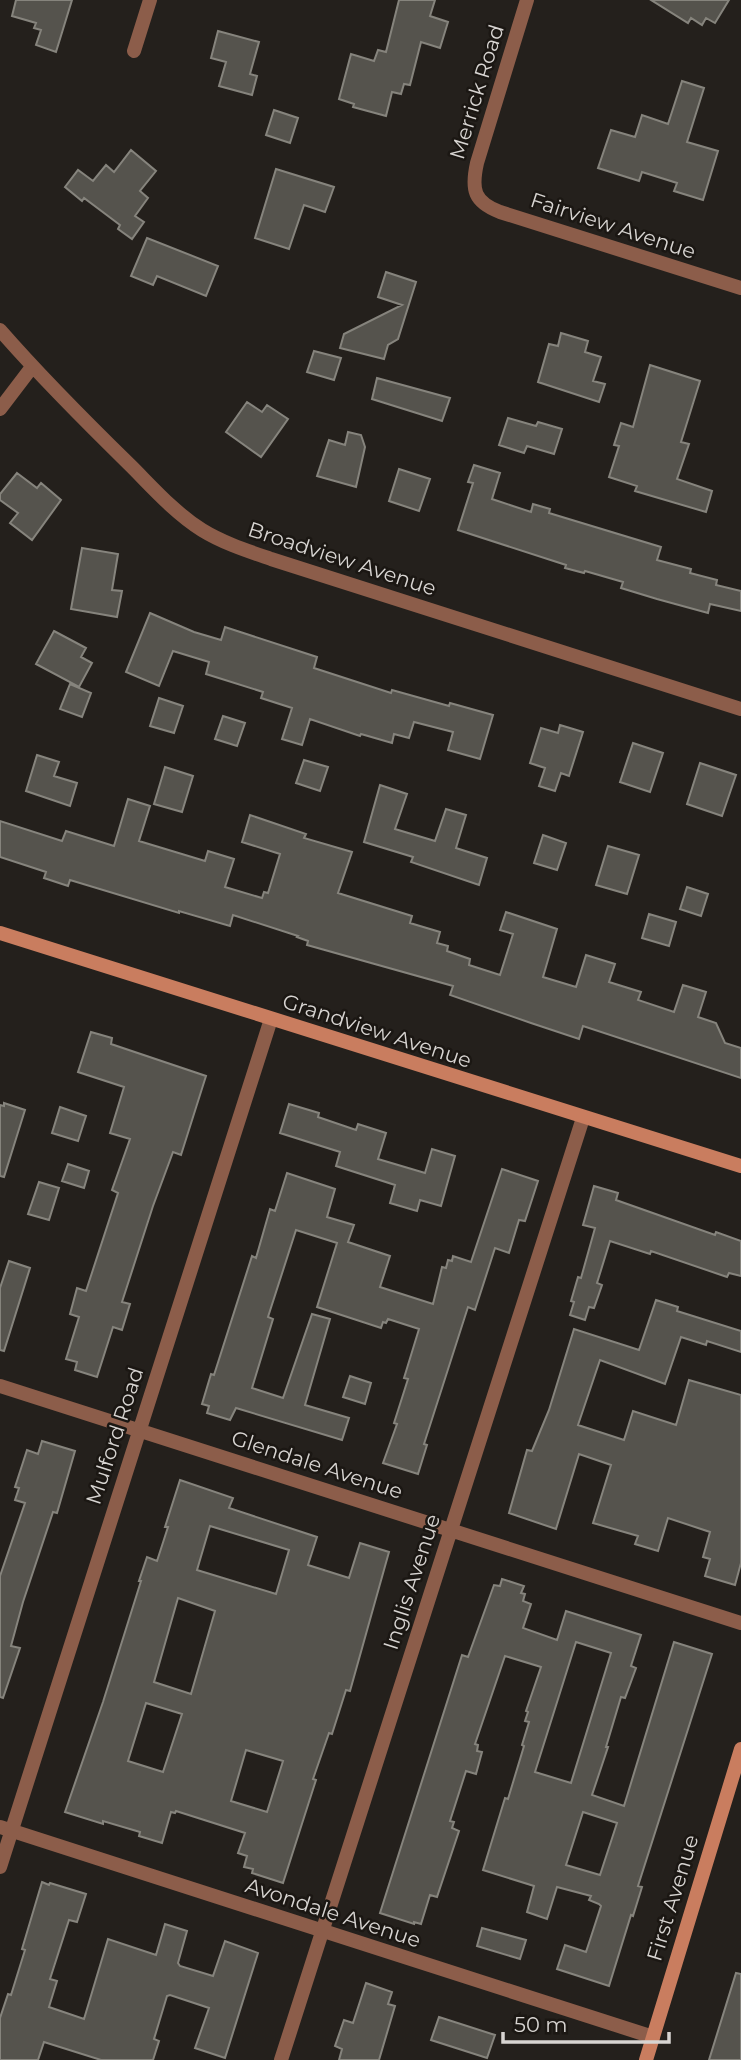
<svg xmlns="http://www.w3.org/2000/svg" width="741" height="2060" font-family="Montserrat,sans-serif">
<rect width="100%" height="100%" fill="#24201c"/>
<path fill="#55534d" stroke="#86847d" stroke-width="2" fill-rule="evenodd" d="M16 0H72L56 52 36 45 41 30 34 28 36 23 12 16Z
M399 0H435L430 16 448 22 440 48 421 42 410 85 404 84 401 94 392 92 386 116 353 107 354 104 339 99 351 54 374 61 378 50 386 52Z
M651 0H729L715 23 706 18 702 25 691 18 688 23Z
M218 31 259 42 250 74 257 76 252 95 219 86 226 62 211 58Z
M682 81 704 88 687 142 718 151 703 200 674 191 677 183 642 172 639 181 598 168 611 130 635 137 642 115 668 124Z
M274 110 298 118 290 143 266 135Z
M131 150 156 171 140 191 148 198 135 216 144 222 132 239 118 229 120 225 84 198 82 201 65 187 78 170 93 181 106 165 114 172Z
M276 169 334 187 325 212 304 205 289 249 255 238Z
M147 238 218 266 206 296 157 276 153 285 131 276Z
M386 272 416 282 398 339 388 345 384 359 340 348 344 334 402 305 378 297Z
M561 333 588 341 585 352 601 357 593 381 605 384 599 402 538 382 549 344 558 346Z
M314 351 341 358 334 380 307 372Z
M650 365 700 381 681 442 689 444 677 479 712 491 706 512 635 491 637 486 609 477 619 446 614 445 621 423 633 427Z
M377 378 450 398 442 421 372 399Z
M247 402 262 412 267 405 288 419 261 457 226 432Z
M508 418 536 426 538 422 562 429 554 454 527 446 524 453 499 445Z
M348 432 361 435 365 447 356 487 317 476 329 440 345 445Z
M474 465 500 473 492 499 531 512 533 504 550 509 549 513 661 547 657 560 691 569 690 573 717 580 716 585 741 591V611L710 604 708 613 657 599 621 588 623 582 585 571 584 573 565 568 566 565 458 530 473 483 468 482Z
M399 469 430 479 419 511 389 501Z
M17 473 37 488 41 483 61 500 32 540 10 523 18 513 0 500V494Z
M82 548 118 554 112 590 122 591 117 617 71 609Z
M150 613 194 632 221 640 225 627 317 657 314 668 391 693 392 690 449 706 450 703 493 715 480 759 448 750 453 732 414 722 409 738 394 734 392 743 361 734 360 736 310 719 302 745 282 739 292 708 261 698 263 692 206 674 209 662 173 651 159 686 126 672Z
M54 631 86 648 81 657 92 663 79 687 36 664Z
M70 684 91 693 82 717 60 709Z
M159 698 183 706 174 733 150 726Z
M223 716 245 723 237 746 215 739Z
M560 725 583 732 569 776 561 773 555 791 539 786 545 768 530 763 541 728 558 733Z
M633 743 663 753 650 792 620 782Z
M37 755 59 762 54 776 77 783 70 806 26 791Z
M304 760 328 767 320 791 296 783Z
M700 763 736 775 722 816 687 804Z
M165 767 193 776 182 812 154 804Z
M380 785 407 794 395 829 435 841 446 809 466 815 456 848 487 858 479 885 411 862 413 857 364 842Z
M128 799 150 806 139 841 205 861 208 851 234 859 225 887 262 898 264 892 268 893 280 854 242 842 250 815 306 834 304 838 352 852 338 893 412 916 410 923 440 932 437 943 448 946 447 951 470 959 469 965 500 975 513 934 500 930 506 912 557 929 543 977 576 987 586 955 615 964 609 982 641 992 638 1000 674 1012 683 985 706 992 698 1017 716 1023 725 1043 741 1048V1078L583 1026 579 1039 531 1023 450 995 453 986 307 945 308 941 297 937 298 936 233 915 230 926 179 911V913L70 880 68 886 44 878 46 872 0 857V821L62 841 66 831 114 846Z
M543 835 566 843 557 870 534 863Z
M608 846 639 855 627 894 596 885Z
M687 887 708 894 701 916 680 909Z
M649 914 676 922 669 946 642 938Z
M91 1032 112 1038 111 1044 206 1076 181 1155 173 1152 153 1206 122 1302 130 1304 122 1330 113 1327 97 1377 75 1370 77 1362 66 1359 79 1317 70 1314 77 1288 86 1291 118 1193 112 1190 130 1139 110 1133 124 1087 78 1072Z
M4 1103 25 1110 4 1177 0 1176V1105L4 1106Z
M289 1104 319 1113 318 1117 356 1130 358 1124 386 1133 378 1159 425 1173 432 1149 455 1156 441 1206 420 1200 417 1211 390 1203 395 1185 336 1166 340 1152 280 1133Z
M60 1107 86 1116 78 1141 52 1133Z
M68 1164 89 1171 84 1188 62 1181Z
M502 1169 538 1181 525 1221 519 1220 509 1253 495 1248 475 1310 468 1307 424 1444 427 1445 418 1474 383 1463 397 1424 394 1423 408 1379 404 1378 419 1329 388 1319 386 1323 383 1322 381 1328 317 1307 337 1243 296 1230 268 1317 273 1319 252 1388 283 1398 312 1314 330 1319 305 1405 349 1418 342 1440 236 1408 230 1420 207 1413 209 1406 202 1404 211 1374 214 1375 252 1256 256 1258 270 1209 275 1211 287 1173 335 1189 327 1217 354 1225 348 1242 390 1256 380 1287 433 1304 442 1267 446 1268 448 1260 452 1261 453 1256 471 1262Z
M39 1182 59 1188 49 1220 28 1214Z
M594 1186 618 1193 616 1200 715 1235 716 1232 741 1241V1276L729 1273 727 1277 651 1251 650 1254 610 1241 597 1283 602 1285 594 1308 589 1307 585 1320 570 1315 574 1302 571 1301 578 1277 581 1278 595 1228 583 1225Z
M9 1261 30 1268 4 1351 0 1350V1288Z
M656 1300 678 1307 677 1311 741 1331V1352L707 1341 706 1345 681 1337 665 1384 600 1360 578 1425 624 1440 633 1411 676 1425 689 1380 741 1395V1563L735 1585 705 1576 710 1559 703 1557 710 1532 668 1518 658 1551 635 1544 638 1536 593 1523 611 1465 579 1454 556 1529 509 1513 527 1450 532 1451 549 1410 574 1329 639 1350Z
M350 1376 371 1383 365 1404 343 1397Z
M42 1441 75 1451 57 1513 53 1512 23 1602 11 1646 20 1648 3 1698 0 1697V1576L25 1503 15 1500 19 1488 15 1487 27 1450 38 1454Z
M180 1480 233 1498 229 1508 317 1537 308 1565 349 1578 360 1543 389 1552 350 1691 346 1690 332 1734 329 1733 313 1779 316 1780 283 1883 252 1873 253 1869 244 1867 247 1856 238 1853 245 1833 176 1811 175 1813 171 1812 162 1843 139 1836 140 1832 103 1821V1824L65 1812 103 1702 141 1581H139L147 1557 157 1561 168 1527H165ZM210 1526 289 1550 276 1594 197 1570ZM178 1598 215 1611 191 1694 154 1682ZM146 1703 182 1714 163 1772 128 1761ZM246 1750 283 1761 267 1812 231 1801Z
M502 1579 524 1586 521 1593 525 1594 523 1601 531 1604 523 1628 557 1640 566 1611 641 1635 631 1666 636 1668 625 1698 621 1697 606 1747H608L592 1795 624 1806 674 1642 712 1654 638 1886 642 1887 633 1916 631 1915 609 1986 557 1969 565 1945 586 1952 601 1906 599 1904 589 1900 591 1896 557 1887 547 1919 527 1912 534 1886 483 1870 505 1798 508 1799 524 1746 522 1745 529 1722 525 1721 528 1712 526 1711 541 1667 505 1656 475 1744 478 1745 477 1751 482 1752 476 1774 466 1771 450 1821 454 1822 452 1828 459 1831 437 1897 430 1895 421 1924 414 1922V1924L380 1913 462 1655 468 1657 494 1585 500 1586ZM576 1642 611 1653 571 1783 535 1772ZM583 1812 617 1823 600 1875 566 1865Z
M42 1882 49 1885 50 1883 86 1894 77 1922 69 1920 50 1979 57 1981 49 2007 84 2019 108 1939 156 1955 165 1924 187 1931 178 1963 180 1966 213 1976 225 1941 258 1953 225 2058 195 2048 209 2008 170 1995 167 1996 154 2039 159 2041 153 2060H101L44 2042 38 2060H0V2018L8 1994 11 1995 25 1950 22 1949Z
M482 1928 526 1940 520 1959 477 1946Z
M736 1973 741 1974V2060H709Z
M366 1983 392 1992 388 2004 395 2006 379 2060H339L342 2049 335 2046 344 2020 353 2023Z
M439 2017 495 2035 487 2058 431 2040Z"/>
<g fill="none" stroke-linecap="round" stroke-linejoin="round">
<path stroke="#8c5d4a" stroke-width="14" d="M527 0 477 163C471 190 474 202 500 212L741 288
M134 51 150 0
M0 330C41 377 86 422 131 466 153 488 175 513 202 530 223 543 248 551 271 559L741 709
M0 409 32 367
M0 1386 741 1623
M0 1827 653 2037
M0 1867 271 1019
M281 2060 583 1118"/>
<path stroke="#c97d5f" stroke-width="14" d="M0 933 741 1166
M646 2060 741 1749"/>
</g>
<g text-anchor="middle" stroke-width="5" stroke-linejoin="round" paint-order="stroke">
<g font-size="21" fill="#d7d4d1" stroke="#1b1713">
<text transform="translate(477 92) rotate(-73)" y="7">Merrick Road</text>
<text transform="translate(613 226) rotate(18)" y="7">Fairview Avenue</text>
<text transform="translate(342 559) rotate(18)" y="7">Broadview Avenue</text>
<text transform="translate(377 1031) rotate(18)" y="7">Grandview Avenue</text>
<text transform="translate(115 1436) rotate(-72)" y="7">Mulford Road</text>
<text transform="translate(317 1465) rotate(18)" y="7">Glendale Avenue</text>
<text transform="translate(412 1582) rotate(-72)" y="7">Inglis Avenue</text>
<text transform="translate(673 1898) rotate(-73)" y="7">First Avenue</text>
<text transform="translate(333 1913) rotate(18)" y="7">Avondale Avenue</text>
</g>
</g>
<path d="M503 2032v10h166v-10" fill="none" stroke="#d7d4d1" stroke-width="3.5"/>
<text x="514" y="2032" font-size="21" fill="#d7d4d1" stroke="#1b1713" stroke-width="5" paint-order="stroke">50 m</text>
</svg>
